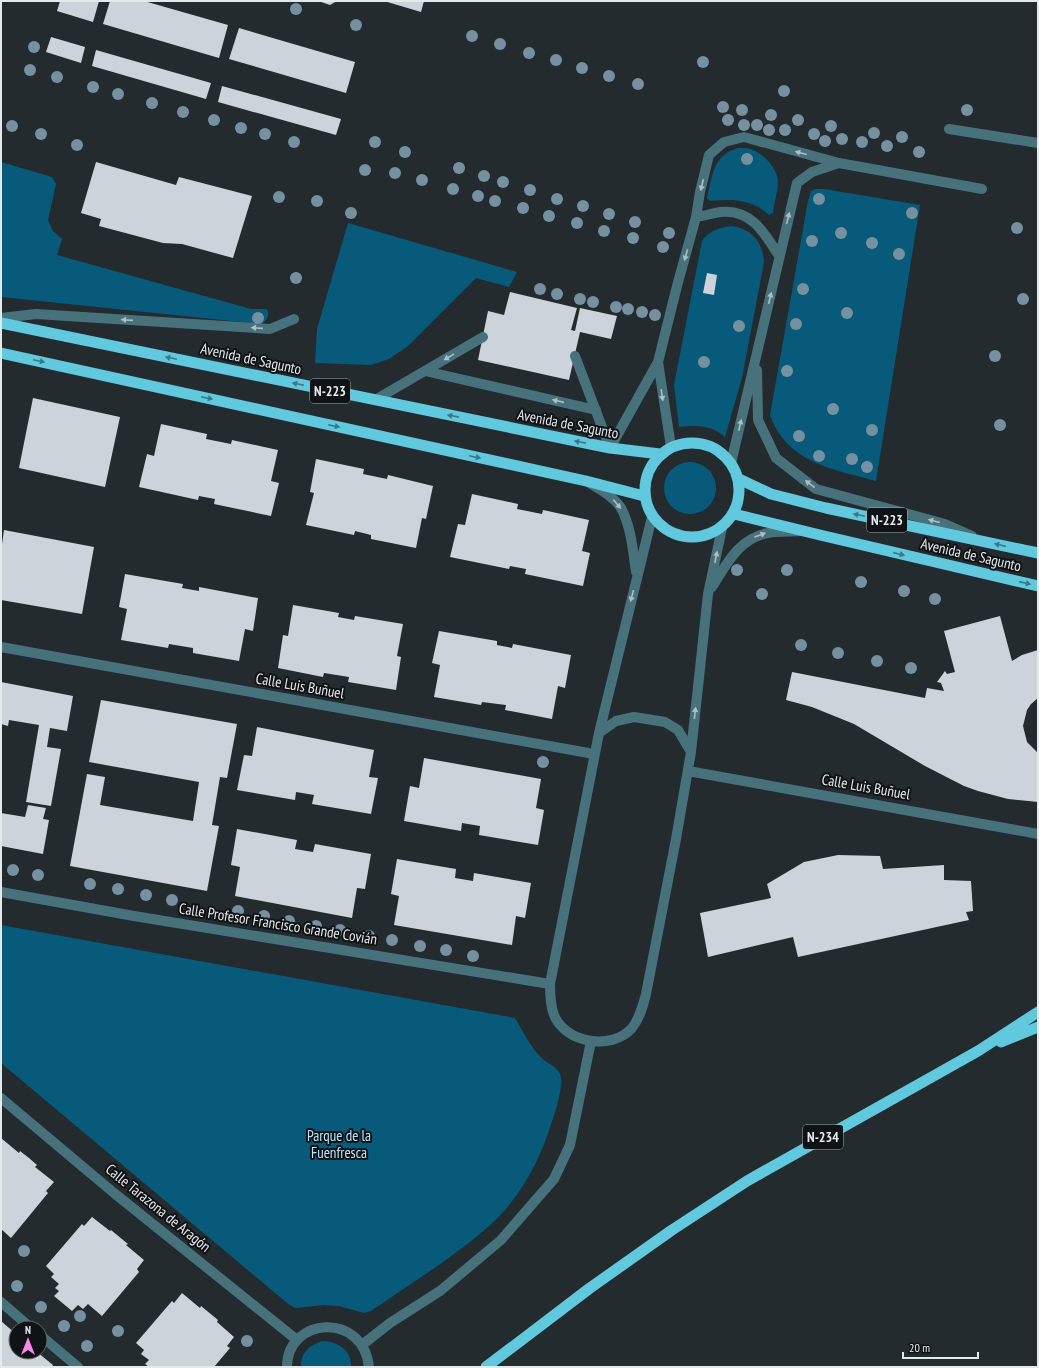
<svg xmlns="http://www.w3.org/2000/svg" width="1039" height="1368" font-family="'PT Sans Narrow',sans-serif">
<rect width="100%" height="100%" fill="#232b2f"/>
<path fill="#085a7a" d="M738 148C743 148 747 148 751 149 763 153 778 169 778 182 778 191 774 203 773 213L769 215C753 199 731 199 710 201L707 198C713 175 712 156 738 148Z
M1 162 52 177 56 184 48 220 53 231 62 239 57 255 251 309H267C270 316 267 319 262 324L1 297Z
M816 189H824L920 205 876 481C833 469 787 463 770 415L808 201 811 191Z
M348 223 517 272 509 287 476 278 408 346 389 359 371 365 315 363 317 329Z
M731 226C751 228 763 242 764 262L742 378 725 437C711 425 697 425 679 427L674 385 702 241C709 231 718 228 731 226Z
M664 488a26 26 0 1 1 52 0a26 26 0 1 1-52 0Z
M1 925 515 1018C524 1033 531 1049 544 1060 549 1064 557 1067 560 1074 564 1085 556 1110 552 1121 542 1154 527 1185 504 1211 485 1232 462 1248 439 1265 416 1280 394 1296 371 1311L364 1313 339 1306 324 1305 295 1308 287 1303 1 1063Z
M323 1341C338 1342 352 1350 351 1367H301C300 1353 311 1344 323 1341Z"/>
<path fill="#ccd3db" d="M60 1H99L93 22 57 11Z
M110 1H144L228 25 219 58 103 24Z
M318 1H337L330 5Z
M384 1H424L421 12Z
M239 28 355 62 346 93 229 59Z
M51 37 85 47 81 63 46 52Z
M96 50 211 83 206 99 92 66Z
M222 86 341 119 336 135 218 102Z
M96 162 176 185 179 177 252 196 233 258 182 244 163 243 99 226 101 219 81 213Z
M707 273 717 275 714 295 703 293Z
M510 292 577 308 571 330 575 331 580 308 617 316 611 339 580 332 569 380 478 360 488 311 504 315Z
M33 398 120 417 105 487 19 468Z
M161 424 207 434 206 439 231 444 232 440 278 450 271 481 279 483 271 516 214 504 215 499 199 496 198 500 139 487 147 454 154 456Z
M316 459 364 469 363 474 387 479 388 475 433 486 426 519 422 518 416 548 371 539V535L355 531 354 535 306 525 314 493 310 492Z
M472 494 518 504 517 509 542 514 543 510 589 520 582 551 590 553 583 586 525 574 526 569 510 566 509 569 450 557 458 524 465 525Z
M4 530 94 547 82 614 1 600V551Z
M125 574 183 584 182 588 199 591V587L258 598 253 631 245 629 239 661 193 653V648L169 644 168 648 121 640 127 609 119 607Z
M293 605 339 613 338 617 354 620 355 616 403 624 397 656 401 657 396 690 348 682 349 677 324 673 323 677 278 668 283 635 288 636Z
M1000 616 1012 661 1022 655 1038 650V698L1031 704 1027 710 1023 726 1027 742 1038 753V802L1008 799 978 791 964 786 925 766 854 724 812 707 786 700 792 672 925 698 927 688 944 691 941 683 937 682 945 671 947 674 955 672 944 631Z
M439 631 497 641V645L512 648 513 644 571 655 565 688 558 686 552 719 505 710 506 705 482 702 481 705 434 697 440 665 432 663Z
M1 682 73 696 67 731 50 728 47 747 61 749 51 806 26 802 39 725 9 720 8 726 1 724Z
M101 700 237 724 227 778 220 777 212 825 219 826 207 891 70 866 87 774 105 777 100 805 193 821 199 782 89 762Z
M257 727 374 750 369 777 378 778 371 814 312 804 314 795 296 792 295 800 237 790 244 755 252 756Z
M424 758 541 779 536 808 544 810 538 845 479 835 480 826 462 823 461 831 404 821 410 786 419 788Z
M28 805 46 808 43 819 49 820 43 854 1 846V813L25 817Z
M237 829 297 840 295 849 313 852 315 844 371 854 365 889 357 888 352 918 235 896 240 867 231 865Z
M838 855 880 856 883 869 944 865V880L971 881 973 911 966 912 969 920 798 957 793 937 708 957 700 913 771 898 767 884 804 862Z
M397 859 456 869 455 878 473 881 474 873 531 883 525 918 516 916 512 945 394 925 399 896 391 894Z
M1 1138 19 1153 20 1151 29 1158 37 1165 35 1167 54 1182 46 1191 48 1193 11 1238 1 1229Z
M92 1217 110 1231 111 1230 128 1244 126 1245 144 1260 137 1269 139 1272 102 1316 88 1304 83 1309 78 1305 72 1311 54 1296 59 1291 55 1288 59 1284 51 1277 54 1274 46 1266 82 1224 84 1226Z
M182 1293 200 1308 201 1306 218 1320 217 1322 234 1337 227 1346 230 1348 214 1367H149L145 1364 149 1360 141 1354 144 1350 136 1343 172 1301 174 1303Z
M1 1321 16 1334 12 1340 16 1344V1352H37L53 1365 52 1367H1Z"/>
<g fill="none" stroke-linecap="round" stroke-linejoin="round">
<path stroke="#48727b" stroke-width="10" d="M949 129 1038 143
M696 217C704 216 713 213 721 212 752 209 765 234 779 256
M1 318 36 314 270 329 294 319
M575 356 610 448
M757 370 758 420 776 458 816 489 945 524 972 536
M425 371 596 410
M375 400 483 337
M671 447 658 362 677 286 696 217 700 192 709 155 724 142 744 137 839 163 982 189
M610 448 658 362
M731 463 797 183 812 172 839 163"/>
<path stroke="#48727b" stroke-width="10" d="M591 484C601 490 614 497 621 508 631 526 633 551 636 572
M712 587C726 565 739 538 768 533 778 531 789 532 799 531
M1 647 594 754
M634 717 665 722 678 730 691 752 676 839 646 994C643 1005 640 1018 632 1028 612 1051 565 1043 554 1015 550 1005 550 994 550 984L599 733 616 721Z
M599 733 652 517
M691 752 708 594 722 528
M688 771 1038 834
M1 892 134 916 550 984
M1 1098 114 1193 297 1340
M1 1302 31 1328
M40 1335 78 1367
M362 1345 390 1323 440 1291 501 1240 554 1179 570 1145 591 1041
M287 1367C287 1317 363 1311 369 1367"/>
<path stroke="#60c9dd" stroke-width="11" d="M1 323 610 448 660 454
M1 353 586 481 644 496
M645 490a47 47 0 1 1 94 0a47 47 0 1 1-94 0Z
M739 479 771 494 826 508 1038 553
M734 514 820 535 1038 586
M1001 1042 1038 1027
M486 1367 590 1288 672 1230 747 1181 978 1051 1038 1012"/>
</g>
<g fill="#75909f">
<circle cx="296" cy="9" r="6"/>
<circle cx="356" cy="25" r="6"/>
<circle cx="472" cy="36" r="6"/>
<circle cx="500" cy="44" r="6"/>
<circle cx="34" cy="47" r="6"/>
<circle cx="529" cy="53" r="6"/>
<circle cx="556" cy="60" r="6"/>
<circle cx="703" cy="62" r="6"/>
<circle cx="582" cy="68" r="6"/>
<circle cx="30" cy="70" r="6"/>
<circle cx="609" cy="76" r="6"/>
<circle cx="57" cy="77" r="6"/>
<circle cx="638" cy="84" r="6"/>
<circle cx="93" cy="87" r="6"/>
<circle cx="784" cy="91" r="6"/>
<circle cx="118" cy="94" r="6"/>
<circle cx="152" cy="103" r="6"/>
<circle cx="723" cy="107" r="6"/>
<circle cx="742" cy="110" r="6"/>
<circle cx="967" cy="110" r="6"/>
<circle cx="183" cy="112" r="6"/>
<circle cx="771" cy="115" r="6"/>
<circle cx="214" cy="120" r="6"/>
<circle cx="728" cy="120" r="6"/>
<circle cx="798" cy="120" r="6"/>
<circle cx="744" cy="125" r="6"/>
<circle cx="757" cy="125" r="6"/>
<circle cx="12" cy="126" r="6"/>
<circle cx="831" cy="126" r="6"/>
<circle cx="241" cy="128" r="6"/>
<circle cx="769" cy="130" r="6"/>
<circle cx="785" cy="130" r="6"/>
<circle cx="874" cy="133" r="6"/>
<circle cx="41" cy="134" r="6"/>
<circle cx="265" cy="134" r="6"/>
<circle cx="814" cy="134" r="6"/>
<circle cx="902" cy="137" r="6"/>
<circle cx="842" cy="139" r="6"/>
<circle cx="825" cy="141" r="6"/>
<circle cx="294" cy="142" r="6"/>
<circle cx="375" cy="142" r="6"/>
<circle cx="862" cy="142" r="6"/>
<circle cx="77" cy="145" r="6"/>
<circle cx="887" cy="146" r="6"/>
<circle cx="405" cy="152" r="6"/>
<circle cx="919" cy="152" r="6"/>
<circle cx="747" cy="159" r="6"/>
<circle cx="459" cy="168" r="6"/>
<circle cx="365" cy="170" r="6"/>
<circle cx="395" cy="173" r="6"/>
<circle cx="484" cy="176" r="6"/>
<circle cx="422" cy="180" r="6"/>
<circle cx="503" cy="182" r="6"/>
<circle cx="453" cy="189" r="6"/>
<circle cx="530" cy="190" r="6"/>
<circle cx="478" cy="196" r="6"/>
<circle cx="279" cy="197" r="6"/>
<circle cx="557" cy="199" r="6"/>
<circle cx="819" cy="199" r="6"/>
<circle cx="317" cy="201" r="6"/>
<circle cx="495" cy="201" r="6"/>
<circle cx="583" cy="206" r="6"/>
<circle cx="523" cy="208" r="6"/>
<circle cx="351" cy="213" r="6"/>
<circle cx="912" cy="213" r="6"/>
<circle cx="609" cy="214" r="6"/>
<circle cx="549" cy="216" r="6"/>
<circle cx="635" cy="222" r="6"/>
<circle cx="577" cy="223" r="6"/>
<circle cx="1017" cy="228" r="6"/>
<circle cx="604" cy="231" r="6"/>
<circle cx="669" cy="233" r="6"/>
<circle cx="841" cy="233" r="6"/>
<circle cx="633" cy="238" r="6"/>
<circle cx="812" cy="241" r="6"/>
<circle cx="872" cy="243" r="6"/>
<circle cx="663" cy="247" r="6"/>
<circle cx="899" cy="254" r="6"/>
<circle cx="296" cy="278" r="6"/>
<circle cx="540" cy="289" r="6"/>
<circle cx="803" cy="289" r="6"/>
<circle cx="557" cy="294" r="6"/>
<circle cx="580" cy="299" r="6"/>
<circle cx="1023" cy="299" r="6"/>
<circle cx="593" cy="302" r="6"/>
<circle cx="616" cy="307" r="6"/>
<circle cx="628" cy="309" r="6"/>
<circle cx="642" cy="312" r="6"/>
<circle cx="847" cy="313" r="6"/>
<circle cx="655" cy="315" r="6"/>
<circle cx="258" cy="318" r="6"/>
<circle cx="796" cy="324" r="6"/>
<circle cx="739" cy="326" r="6"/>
<circle cx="995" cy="356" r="6"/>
<circle cx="704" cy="362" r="6"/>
<circle cx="787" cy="371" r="6"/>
<circle cx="833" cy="409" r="6"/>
<circle cx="1000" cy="425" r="6"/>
<circle cx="872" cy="430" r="6"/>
<circle cx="799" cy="436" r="6"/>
<circle cx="819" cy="456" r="6"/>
<circle cx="852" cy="459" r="6"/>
<circle cx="867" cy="467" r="6"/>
<circle cx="737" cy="570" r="6"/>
<circle cx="787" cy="570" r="6"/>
<circle cx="861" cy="582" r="6"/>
<circle cx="904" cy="591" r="6"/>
<circle cx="762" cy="594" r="6"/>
<circle cx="935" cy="599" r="6"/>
<circle cx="801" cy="645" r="6"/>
<circle cx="838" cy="653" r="6"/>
<circle cx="877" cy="661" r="6"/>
<circle cx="911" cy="668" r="6"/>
<circle cx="543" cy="762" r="6"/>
<circle cx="13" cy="870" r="6"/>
<circle cx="38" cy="875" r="6"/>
<circle cx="90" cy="884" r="6"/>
<circle cx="118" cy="889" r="6"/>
<circle cx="146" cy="895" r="6"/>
<circle cx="172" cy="900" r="6"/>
<circle cx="238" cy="911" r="6"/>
<circle cx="264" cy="916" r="6"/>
<circle cx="289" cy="921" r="6"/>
<circle cx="316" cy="926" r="6"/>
<circle cx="340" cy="930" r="6"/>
<circle cx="369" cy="936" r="6"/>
<circle cx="392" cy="940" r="6"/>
<circle cx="420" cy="946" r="6"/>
<circle cx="446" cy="950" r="6"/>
<circle cx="473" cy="956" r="6"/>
<circle cx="24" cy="1251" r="6"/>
<circle cx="17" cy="1286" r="6"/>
<circle cx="41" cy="1307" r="6"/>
<circle cx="80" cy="1316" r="6"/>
<circle cx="64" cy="1326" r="6"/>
<circle cx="118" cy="1331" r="6"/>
<circle cx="247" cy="1341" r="6"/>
<circle cx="87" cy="1346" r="6"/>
</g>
<defs><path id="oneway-solid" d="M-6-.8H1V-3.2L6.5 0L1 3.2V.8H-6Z"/></defs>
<g fill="#adbfc4">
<use href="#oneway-solid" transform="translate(801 153) rotate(-165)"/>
<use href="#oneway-solid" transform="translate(702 185) rotate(103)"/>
<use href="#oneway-solid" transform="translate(788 218) rotate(-76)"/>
<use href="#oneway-solid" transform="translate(686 255) rotate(106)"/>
<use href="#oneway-solid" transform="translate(770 298) rotate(-77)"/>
<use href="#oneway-solid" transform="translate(127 320) rotate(-176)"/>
<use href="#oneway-solid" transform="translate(257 328) rotate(-176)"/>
<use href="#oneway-solid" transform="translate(449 357) rotate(149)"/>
<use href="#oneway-solid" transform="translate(662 395) rotate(82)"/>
<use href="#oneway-solid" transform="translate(558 401) rotate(-167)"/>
<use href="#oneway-solid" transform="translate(740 425) rotate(-77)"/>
<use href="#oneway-solid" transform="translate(810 484) rotate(-142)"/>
<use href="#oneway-solid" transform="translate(617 504) rotate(50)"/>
<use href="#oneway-solid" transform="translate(934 521) rotate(-165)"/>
<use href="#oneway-solid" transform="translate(760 535) rotate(-20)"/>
<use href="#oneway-solid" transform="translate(716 557) rotate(-79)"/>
<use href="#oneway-solid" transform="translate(632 596) rotate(104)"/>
<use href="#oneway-solid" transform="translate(695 713) rotate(-84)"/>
</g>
<g fill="#3c7783">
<use href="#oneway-solid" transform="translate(171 358) rotate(-168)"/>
<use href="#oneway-solid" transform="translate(39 361) rotate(12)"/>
<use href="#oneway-solid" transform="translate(298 384) rotate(-168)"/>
<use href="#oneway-solid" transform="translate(207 398) rotate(12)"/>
<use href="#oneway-solid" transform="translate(453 416) rotate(-169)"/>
<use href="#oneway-solid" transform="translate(334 426) rotate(12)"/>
<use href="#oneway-solid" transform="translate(580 442) rotate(-169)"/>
<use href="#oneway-solid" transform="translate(475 457) rotate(12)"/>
<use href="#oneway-solid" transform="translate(859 515) rotate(-168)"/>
<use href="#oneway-solid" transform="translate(1000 545) rotate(-167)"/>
<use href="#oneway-solid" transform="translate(899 554) rotate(13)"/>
<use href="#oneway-solid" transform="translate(1025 583) rotate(13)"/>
</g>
<g text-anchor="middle" stroke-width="4" stroke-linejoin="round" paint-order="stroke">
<g fill="#101315" stroke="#a4a9ac" stroke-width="1">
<rect x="310" y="379" width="40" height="24" rx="3"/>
<rect x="867" y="508" width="40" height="24" rx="3"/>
<rect x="803" y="1125" width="40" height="24" rx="3"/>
</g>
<g font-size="14" font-weight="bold" fill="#e4e9ec">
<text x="330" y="396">N-223</text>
<text x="887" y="525">N-223</text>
<text x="823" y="1142">N-234</text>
</g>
<g font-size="15" fill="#e4e9ec" stroke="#101315">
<text transform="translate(251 359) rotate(12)" y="5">Avenida de Sagunto</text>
<text transform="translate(568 424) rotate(11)" y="5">Avenida de Sagunto</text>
<text transform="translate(971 555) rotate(13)" y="5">Avenida de Sagunto</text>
<text transform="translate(300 686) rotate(10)" y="5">Calle Luis Buñuel</text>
<text transform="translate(866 787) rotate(10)" y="5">Calle Luis Buñuel</text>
<text transform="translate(278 924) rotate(9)" y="5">Calle Profesor Francisco Grande Covián</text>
<text transform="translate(158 1208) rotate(39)" y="5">Calle Tarazona de Aragón</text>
</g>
<g font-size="15" fill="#b8e3fb" stroke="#101315">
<text x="339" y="1141">Parque de la<tspan x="339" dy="17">Fuenfresca</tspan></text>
</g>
</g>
<rect width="1039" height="1368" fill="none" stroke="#e4e9ec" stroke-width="4"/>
<g transform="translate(28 1340)"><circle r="19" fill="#101315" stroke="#65696b"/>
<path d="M0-3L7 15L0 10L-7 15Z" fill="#f888e9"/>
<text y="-6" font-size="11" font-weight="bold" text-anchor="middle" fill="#e4e9ec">N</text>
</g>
<path d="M903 1352v6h75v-6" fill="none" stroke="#e4e9ec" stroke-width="2"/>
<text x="909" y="1352" font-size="12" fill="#e4e9ec" stroke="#101315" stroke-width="3" paint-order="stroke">20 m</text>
</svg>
